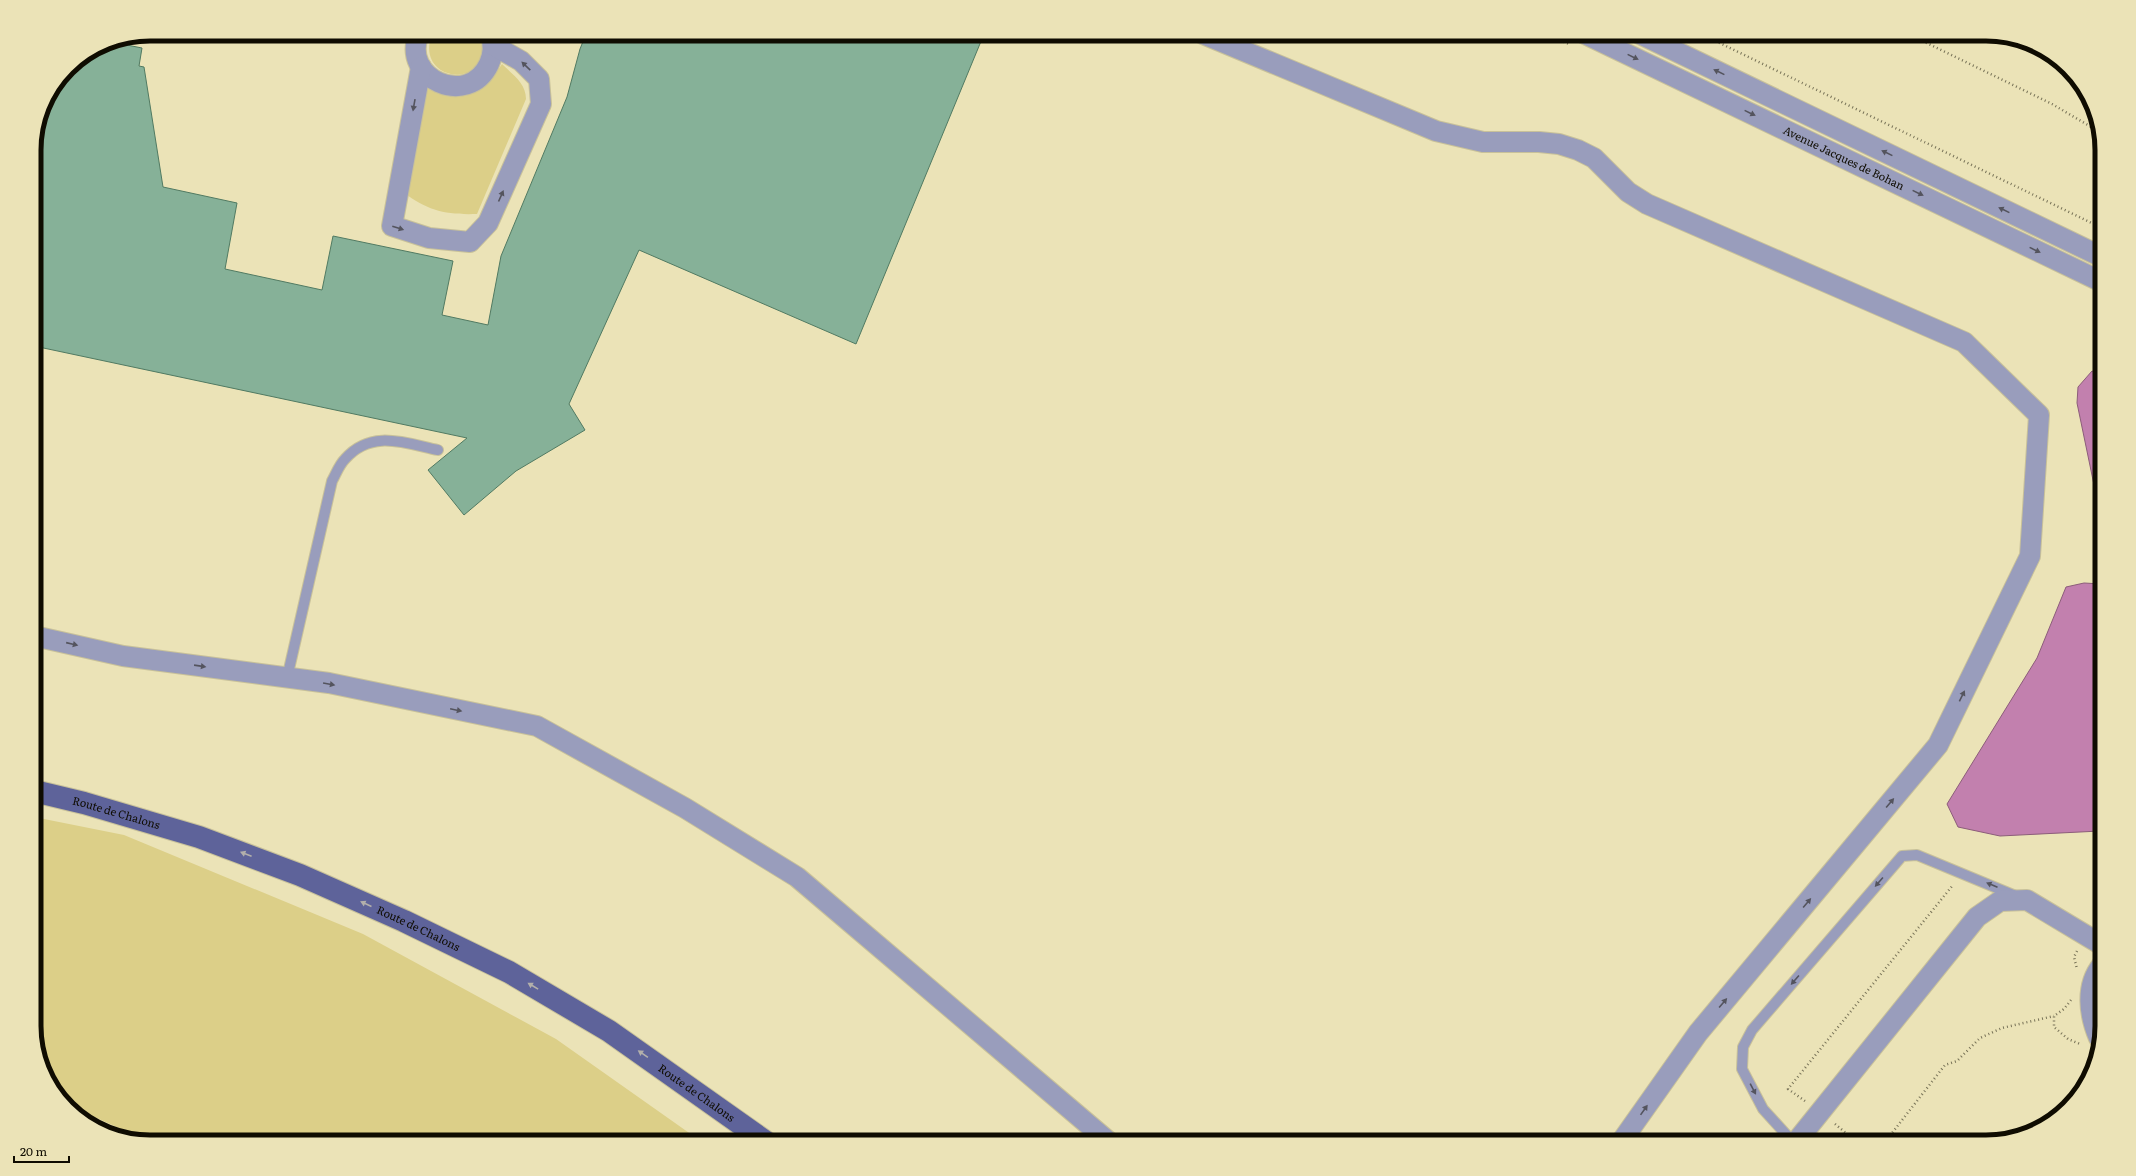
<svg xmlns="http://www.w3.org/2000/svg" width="2136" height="1176" font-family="Literata,serif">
<rect width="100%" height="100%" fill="#ebe3b7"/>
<path fill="#dccf88" d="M432 34H479C483 39 484 46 483 52 479 89 415 79 432 34Z
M502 64C513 75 526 83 526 99L477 214C446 215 428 211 403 192L424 85C431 88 439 94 446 96 474 100 488 85 502 64Z
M34 817 124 835 363 934 556 1039 702 1142H150L70 1106 53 1090 34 1033Z"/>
<path fill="#c280ae" stroke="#8c5d7a" d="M2092 371 2102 375V511L2099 509 2077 403 2078 387Z
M2084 583 2102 584V829L2100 831 2000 836 1958 827 1947 804 2037 658 2066 587Z"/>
<path fill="#86b198" stroke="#517a62" d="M586 34H984L856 344 639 250 569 404 585 430 516 471 464 515 428 470 467 438 34 346V154L46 99 68 68 106 43 112 42 142 48 139 66 144 67 163 187 237 203 225 269 322 290 333 236 453 261 442 315 488 325 501 256 567 97 580 49Z"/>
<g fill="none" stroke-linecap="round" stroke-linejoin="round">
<defs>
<path id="service" d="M287 678 332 481C336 474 339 465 345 459 371 429 405 443 438 450
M1793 1142 1763 1109 1742 1069 1743 1047 1752 1030 1902 856 1917 855 2016 896"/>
<g id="minor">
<path d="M419 34C400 78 468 109 489 64 493 55 494 44 490 34"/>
<path d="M1203 34 1436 131 1483 142H1539L1559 144 1578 150 1594 158 1628 192 1647 204 1964 342 2039 415 2030 556 1938 745 1698 1033 1621 1142"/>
<path id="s1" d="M1585 34 2102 282"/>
<path d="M1640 34 2102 257"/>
<path d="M421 67 392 226 429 238 470 242 488 223 541 104 539 79 521 61 493 45"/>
<path d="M34 636 123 656 329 683 537 726 685 808 797 877 1109 1142"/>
<path d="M2099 1038C2089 1015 2085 986 2102 965"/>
<path d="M1796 1142 1977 917 2000 901 2027 900 2102 945"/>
</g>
<g id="primary">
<path id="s2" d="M34 791 84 803 199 837 300 875 404 921 509 972 609 1031 766 1142"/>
</g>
</defs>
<use href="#service" stroke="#c8c19a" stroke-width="12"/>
<use href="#minor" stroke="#c8c19a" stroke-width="22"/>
<use href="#primary" stroke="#c8c19a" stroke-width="24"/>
<path stroke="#787358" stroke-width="2.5" stroke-dasharray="1 3" stroke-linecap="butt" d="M1545 34 1569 44
M1701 34 2102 228
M1908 34 2052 104 2098 131
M2077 951 2074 957 2077 969
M2071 1000 2064 1009 2054 1016V1027L2068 1039 2080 1044
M1805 1101 1788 1089 1953 885
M1835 1124 1857 1142
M1847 1142 1851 1137
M1885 1142 1945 1065 1957 1061 1980 1038 2002 1028 2054 1016"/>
<use href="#service" stroke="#999dbc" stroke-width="10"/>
<use href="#minor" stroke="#999dbc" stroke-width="20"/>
<use href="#primary" stroke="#5e639a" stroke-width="22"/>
</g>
<defs><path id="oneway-solid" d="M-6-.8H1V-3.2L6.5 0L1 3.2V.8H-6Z"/></defs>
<g fill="#54545e">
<use href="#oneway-solid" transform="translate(1633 57) rotate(26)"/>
<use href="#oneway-solid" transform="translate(526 66) rotate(-136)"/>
<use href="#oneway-solid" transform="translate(1719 72) rotate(-154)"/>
<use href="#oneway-solid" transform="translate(414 105) rotate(100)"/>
<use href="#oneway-solid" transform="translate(1750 113) rotate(26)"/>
<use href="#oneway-solid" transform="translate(1887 153) rotate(-154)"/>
<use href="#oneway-solid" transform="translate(1918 193) rotate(26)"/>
<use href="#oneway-solid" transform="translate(501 196) rotate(-66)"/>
<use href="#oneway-solid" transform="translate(2004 210) rotate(-154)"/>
<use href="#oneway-solid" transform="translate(398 228) rotate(18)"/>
<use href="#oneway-solid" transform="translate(2035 250) rotate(26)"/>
<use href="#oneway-solid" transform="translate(72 644) rotate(13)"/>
<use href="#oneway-solid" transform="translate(200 666) rotate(8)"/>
<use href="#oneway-solid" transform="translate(329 684) rotate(10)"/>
<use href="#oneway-solid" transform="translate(1962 696) rotate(-64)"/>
<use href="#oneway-solid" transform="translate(456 710) rotate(12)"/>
<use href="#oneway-solid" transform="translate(1890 803) rotate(-50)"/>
<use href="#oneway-solid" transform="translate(1879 882) rotate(131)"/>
<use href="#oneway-solid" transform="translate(1992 885) rotate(-157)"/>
<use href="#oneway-solid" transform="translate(1807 903) rotate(-50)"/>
<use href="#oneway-solid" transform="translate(1795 980) rotate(131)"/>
<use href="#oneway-solid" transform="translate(1723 1003) rotate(-50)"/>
<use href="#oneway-solid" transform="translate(1753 1089) rotate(62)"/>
<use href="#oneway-solid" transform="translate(1644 1110) rotate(-55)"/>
</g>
<g fill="#b3b0ab">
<use href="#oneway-solid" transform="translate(246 854) rotate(-159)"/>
<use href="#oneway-solid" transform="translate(366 904) rotate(-156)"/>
<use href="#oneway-solid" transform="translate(533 986) rotate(-149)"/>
<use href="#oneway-solid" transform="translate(643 1054) rotate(-145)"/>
</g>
<g text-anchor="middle" stroke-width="3" stroke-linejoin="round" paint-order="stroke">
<g font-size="11" fill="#0f0c01" stroke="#ebe3b7">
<text dy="4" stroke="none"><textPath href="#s1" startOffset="287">Avenue Jacques de Bohan</textPath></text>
<text dy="4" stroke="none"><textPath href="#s2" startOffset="85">Route de Chalons</textPath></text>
<text dy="4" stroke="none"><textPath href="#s2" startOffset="409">Route de Chalons</textPath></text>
<text dy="4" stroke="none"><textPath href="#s2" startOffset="733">Route de Chalons</textPath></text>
</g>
</g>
<path d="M0 0H2136V1176H0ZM150 41H1986A109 109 0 0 1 2095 150V1026A109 109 0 0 1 1986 1135H150A109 109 0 0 1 41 1026V150A109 109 0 0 1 150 41Z" fill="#ebe3b7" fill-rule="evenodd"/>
<path fill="none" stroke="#0f0c01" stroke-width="5" d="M150 41H1986A109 109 0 0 1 2095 150V1026A109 109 0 0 1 1986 1135H150A109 109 0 0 1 41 1026V150A109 109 0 0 1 150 41Z"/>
<path d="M14 1156v6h55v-6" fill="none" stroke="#0f0c01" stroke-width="2"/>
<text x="20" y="1156" font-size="12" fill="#0f0c01" stroke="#ebe3b7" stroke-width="3" paint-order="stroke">20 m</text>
</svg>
